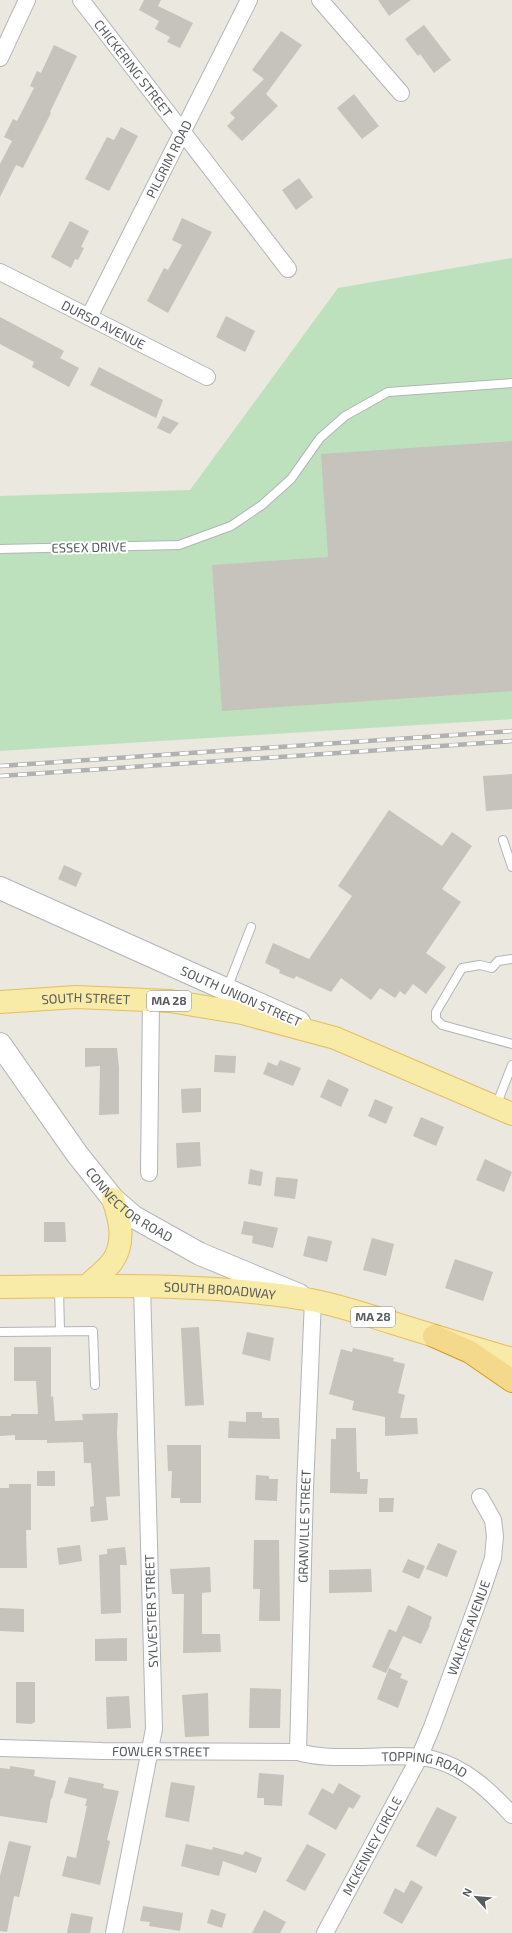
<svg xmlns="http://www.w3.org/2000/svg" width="512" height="1933" font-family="'Exo 2',sans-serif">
<rect width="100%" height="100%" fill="#eae8df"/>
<path fill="#bde1bd" d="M512 258V719L0 751V496L190 490 338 288Z"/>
<path fill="#c6c2bc" d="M144 0H161L158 6 193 23 180 48 167 42 170 37 155 29 159 21 139 10Z
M378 0H411L389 16Z
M424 25 451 60 434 73 420 54 418 56 405 39Z
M281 31 302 45 266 94 278 106 242 141 227 126 235 118 230 113 264 79 252 70Z
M54 45 77 56 50 112 51 113 23 168 16 165 0 197V164L12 141 4 137 13 119 17 121 34 88 30 86 37 71 41 73Z
M354 94 379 126 362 139 337 108Z
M121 127 138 136 109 191 85 179 107 137 114 140Z
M299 178 313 197 296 210 282 190Z
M182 218 212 232 168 313 147 301 164 268 168 270 182 245 172 240Z
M70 221 89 231 81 247 84 248 78 260 75 259 71 268 51 257Z
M226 316 255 331 245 352 216 337Z
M0 317 64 351 60 358 79 368 69 387 32 367 34 362 0 344Z
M99 367 163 400 156 418 90 385Z
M163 416 179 423 170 434 157 428Z
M512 441V691L222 711 212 565 328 557 321 454Z
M512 774V809L486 811 483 776Z
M389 810 442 846 452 832 472 846 442 889 461 902 426 953 446 967 426 994 413 984 405 995 400 991 395 998 380 988 371 1000 341 978 331 992 296 976 294 979 279 973 280 970 265 963 273 943 309 959 352 896 338 886Z
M64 865 82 873 76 887 58 879Z
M85 1048H117L119 1068V1114L99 1115 100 1066 85 1067Z
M215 1055 236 1056 235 1073 214 1072Z
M280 1060 301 1068 293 1086 263 1074 268 1062 277 1066Z
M328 1079 349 1089 341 1107 320 1097Z
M201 1088V1112L182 1113 181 1089Z
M375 1099 393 1107 386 1124 368 1116Z
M421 1117 444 1127 436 1146 413 1136Z
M200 1142 201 1166 177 1168 176 1143Z
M485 1159 512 1172 504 1192 476 1180Z
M250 1169 263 1172 261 1186 248 1184Z
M276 1177 298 1179 295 1199 274 1196Z
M244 1221 278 1228 273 1248 252 1243 253 1236 241 1234Z
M44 1222H65L66 1242H44Z
M308 1236 332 1241 327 1262 303 1256Z
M372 1238 394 1244 386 1276 363 1270Z
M455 1259 493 1272 483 1301 445 1288Z
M199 1327 204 1405 185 1406 181 1328Z
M247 1332 274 1338 270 1361 242 1354Z
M14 1347H51V1397L53 1396 55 1421 83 1420 82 1414 118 1413 117 1433 120 1496 106 1497 108 1520 91 1522 90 1507 94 1506 91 1463H84L83 1442 47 1443V1440H15V1435L0 1436V1416H11V1414H38L36 1381H14Z
M353 1348 394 1358 393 1361 405 1364 398 1393 405 1395 400 1418H417L418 1434 385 1436V1417L352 1410 354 1401 329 1394 341 1349 352 1352Z
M246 1412H262V1418H279L280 1439 228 1438 229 1421 246 1422Z
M336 1428H356L357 1472H360V1479H368L367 1494 330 1493 331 1439H336Z
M167 1445H201V1503H180V1498H171L172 1471H168Z
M37 1471H55V1486H37Z
M256 1475 269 1476V1479H278L277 1501 255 1500Z
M9 1484H31V1530H26L27 1568H0V1488H9Z
M379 1498H394L393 1512H379Z
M254 1540H279L280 1621H259L260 1589H253Z
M438 1543 457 1551 447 1577 426 1569Z
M80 1545 82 1561 59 1565 57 1548Z
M125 1547 127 1565H120L121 1613 101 1614 99 1555 107 1554V1549Z
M408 1559 425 1566 419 1579 402 1572Z
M210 1567 211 1592 202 1593V1634H220L221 1652 183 1653 184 1594H172L170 1569Z
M371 1569 372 1592 329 1593V1570Z
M408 1605 432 1617 429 1625H430L421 1644 403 1636 386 1673 372 1667 389 1629 396 1632Z
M0 1608 24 1609V1632L0 1631Z
M127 1638V1661H95V1639Z
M389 1668 402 1674 400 1678 408 1681 398 1708 377 1699Z
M16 1682H35V1722L31 1724 16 1723Z
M250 1688 281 1689 280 1728H249Z
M208 1693 209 1736 185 1737 182 1695Z
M129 1696 131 1728 107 1729 106 1697Z
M10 1766 35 1770 34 1776 56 1781 52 1799 51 1798 47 1823 0 1816V1768L10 1769Z
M259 1773 284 1775 282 1806 264 1805V1798H257Z
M69 1777 104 1784 103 1788 119 1791 107 1840 110 1841 100 1885 62 1876 67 1856 76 1858 87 1806H85L87 1799 64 1793Z
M171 1782 195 1786 189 1822 165 1817Z
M339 1783 361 1796 353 1809 349 1807 336 1830 308 1814 322 1788 333 1794Z
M437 1807 457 1817 436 1857 416 1846Z
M9 1841 31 1846 19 1897 14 1896 7 1932 0 1931V1876Z
M186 1844 212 1850 213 1847 243 1855 245 1851 262 1858 256 1873 223 1861 219 1876 181 1866Z
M307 1844 326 1854 305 1891 286 1881Z
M411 1880 423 1887 402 1924 383 1913 395 1888 404 1893Z
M143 1906 183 1913 180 1931 149 1926 150 1922 140 1921Z
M211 1909 226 1914 222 1928 207 1923Z
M264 1910 286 1922 280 1933H252Z
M71 1913 93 1917 90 1933H67Z"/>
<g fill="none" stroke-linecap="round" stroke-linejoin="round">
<defs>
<path id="service" d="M0 549 179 545 231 526 262 505 291 479 320 438 345 416 388 392 512 383
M503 840 512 867
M512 959 498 961 492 968 480 965 462 968 436 1012V1019L442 1025 512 1044
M227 989 251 927
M496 1106 512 1065
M59 1288 60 1331
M0 1332 93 1331 95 1385"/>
<g id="minor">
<path id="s1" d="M81 0 288 269"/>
<path d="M320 0 401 93"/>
<path d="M0 58 27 0"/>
<path id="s2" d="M0 272 207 377"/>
<path id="s3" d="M89 317 249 0"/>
<path d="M149 1173 151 1000"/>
<path id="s4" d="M0 1748 102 1751 298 1752C319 1758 338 1757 359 1757 382 1757 410 1754 432 1759 465 1767 490 1791 512 1815"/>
<path id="s5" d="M298 1752 305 1488 313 1300"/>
<path d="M114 1933 154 1729 142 1285"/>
<path id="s6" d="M325 1933 419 1758 432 1727 482 1591 493 1558 495 1536 493 1520 480 1497"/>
</g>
<g id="secondary">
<path d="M0 888 299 1022"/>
<path id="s7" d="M0 1044 77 1154 113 1199 134 1217 200 1254 299 1295"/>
</g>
<g id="primary">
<path id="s8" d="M0 1002 76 997 170 1001 242 1013 335 1038 512 1114"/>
<path d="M87 1286C95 1278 105 1271 112 1262 126 1243 120 1219 113 1199"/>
<path id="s9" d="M0 1287C104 1286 208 1282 311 1300 338 1305 364 1314 390 1322 431 1335 471 1347 512 1359"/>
</g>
<path id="motorway" d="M434 1336 470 1352 512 1381"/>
</defs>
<use href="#service" stroke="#b2b5b9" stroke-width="10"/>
<use href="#minor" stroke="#b2b5b9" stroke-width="18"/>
<use href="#secondary" stroke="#b3b6bb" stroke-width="24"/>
<use href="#primary" stroke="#e5be5e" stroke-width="24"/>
<use href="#motorway" stroke="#d89912" stroke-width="24"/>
<use href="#service" stroke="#fff" stroke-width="8"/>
<use href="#minor" stroke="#fff" stroke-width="16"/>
<use href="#secondary" stroke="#fff" stroke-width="22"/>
<use href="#primary" stroke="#f8eaa7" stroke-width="22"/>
<use href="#motorway" stroke="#f4d98d" stroke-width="22"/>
<defs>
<path id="rail" d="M0 766 512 731
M0 776 512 741"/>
</defs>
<use href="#rail" stroke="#b0b1b1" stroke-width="4.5"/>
<use href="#rail" stroke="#fff" stroke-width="3" stroke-dasharray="9" stroke-linecap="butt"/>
</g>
<g text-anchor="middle" stroke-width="4" stroke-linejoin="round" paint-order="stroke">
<g fill="#fff" stroke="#8a8d8f" stroke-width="1">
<rect x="147" y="991" width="44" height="20" rx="3"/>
<rect x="351" y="1307" width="44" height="20" rx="3"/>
</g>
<g font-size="12" font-weight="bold" fill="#585c5f">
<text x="169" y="1005">MA 28</text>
<text x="373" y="1321">MA 28</text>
</g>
<g font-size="13" fill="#585c5f" stroke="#fff">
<text dy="5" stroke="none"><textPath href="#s1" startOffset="86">CHICKERING STREET</textPath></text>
<text dy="5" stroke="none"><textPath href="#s3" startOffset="177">PILGRIM ROAD</textPath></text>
<text dy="5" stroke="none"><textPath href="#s2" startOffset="116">DURSO AVENUE</textPath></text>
<text transform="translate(89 547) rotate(-1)" y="5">ESSEX DRIVE</text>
<text transform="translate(241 996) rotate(24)" y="5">SOUTH UNION STREET</text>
<text dy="5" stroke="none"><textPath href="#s8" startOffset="86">SOUTH STREET</textPath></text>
<text dy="5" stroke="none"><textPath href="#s7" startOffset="208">CONNECTOR ROAD</textPath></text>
<text dy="5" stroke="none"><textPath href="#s9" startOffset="220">SOUTH BROADWAY</textPath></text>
<text dy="5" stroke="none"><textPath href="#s5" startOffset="226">GRANVILLE STREET</textPath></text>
<text transform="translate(151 1611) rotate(-92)" y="5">SYLVESTER STREET</text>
<text dy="5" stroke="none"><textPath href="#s6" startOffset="338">WALKER AVENUE</textPath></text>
<text dy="5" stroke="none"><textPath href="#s4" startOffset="161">FOWLER STREET</textPath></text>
<text dy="5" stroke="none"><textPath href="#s4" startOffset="426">TOPPING ROAD</textPath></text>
<text dy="5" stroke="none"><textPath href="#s6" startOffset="99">MCKENNEY CIRCLE</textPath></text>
</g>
</g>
<g transform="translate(476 1897) rotate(297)" stroke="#ffffff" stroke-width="3" paint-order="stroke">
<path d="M0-3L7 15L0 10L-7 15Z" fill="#585c5f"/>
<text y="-6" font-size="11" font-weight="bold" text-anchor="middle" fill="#585c5f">N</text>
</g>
</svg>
